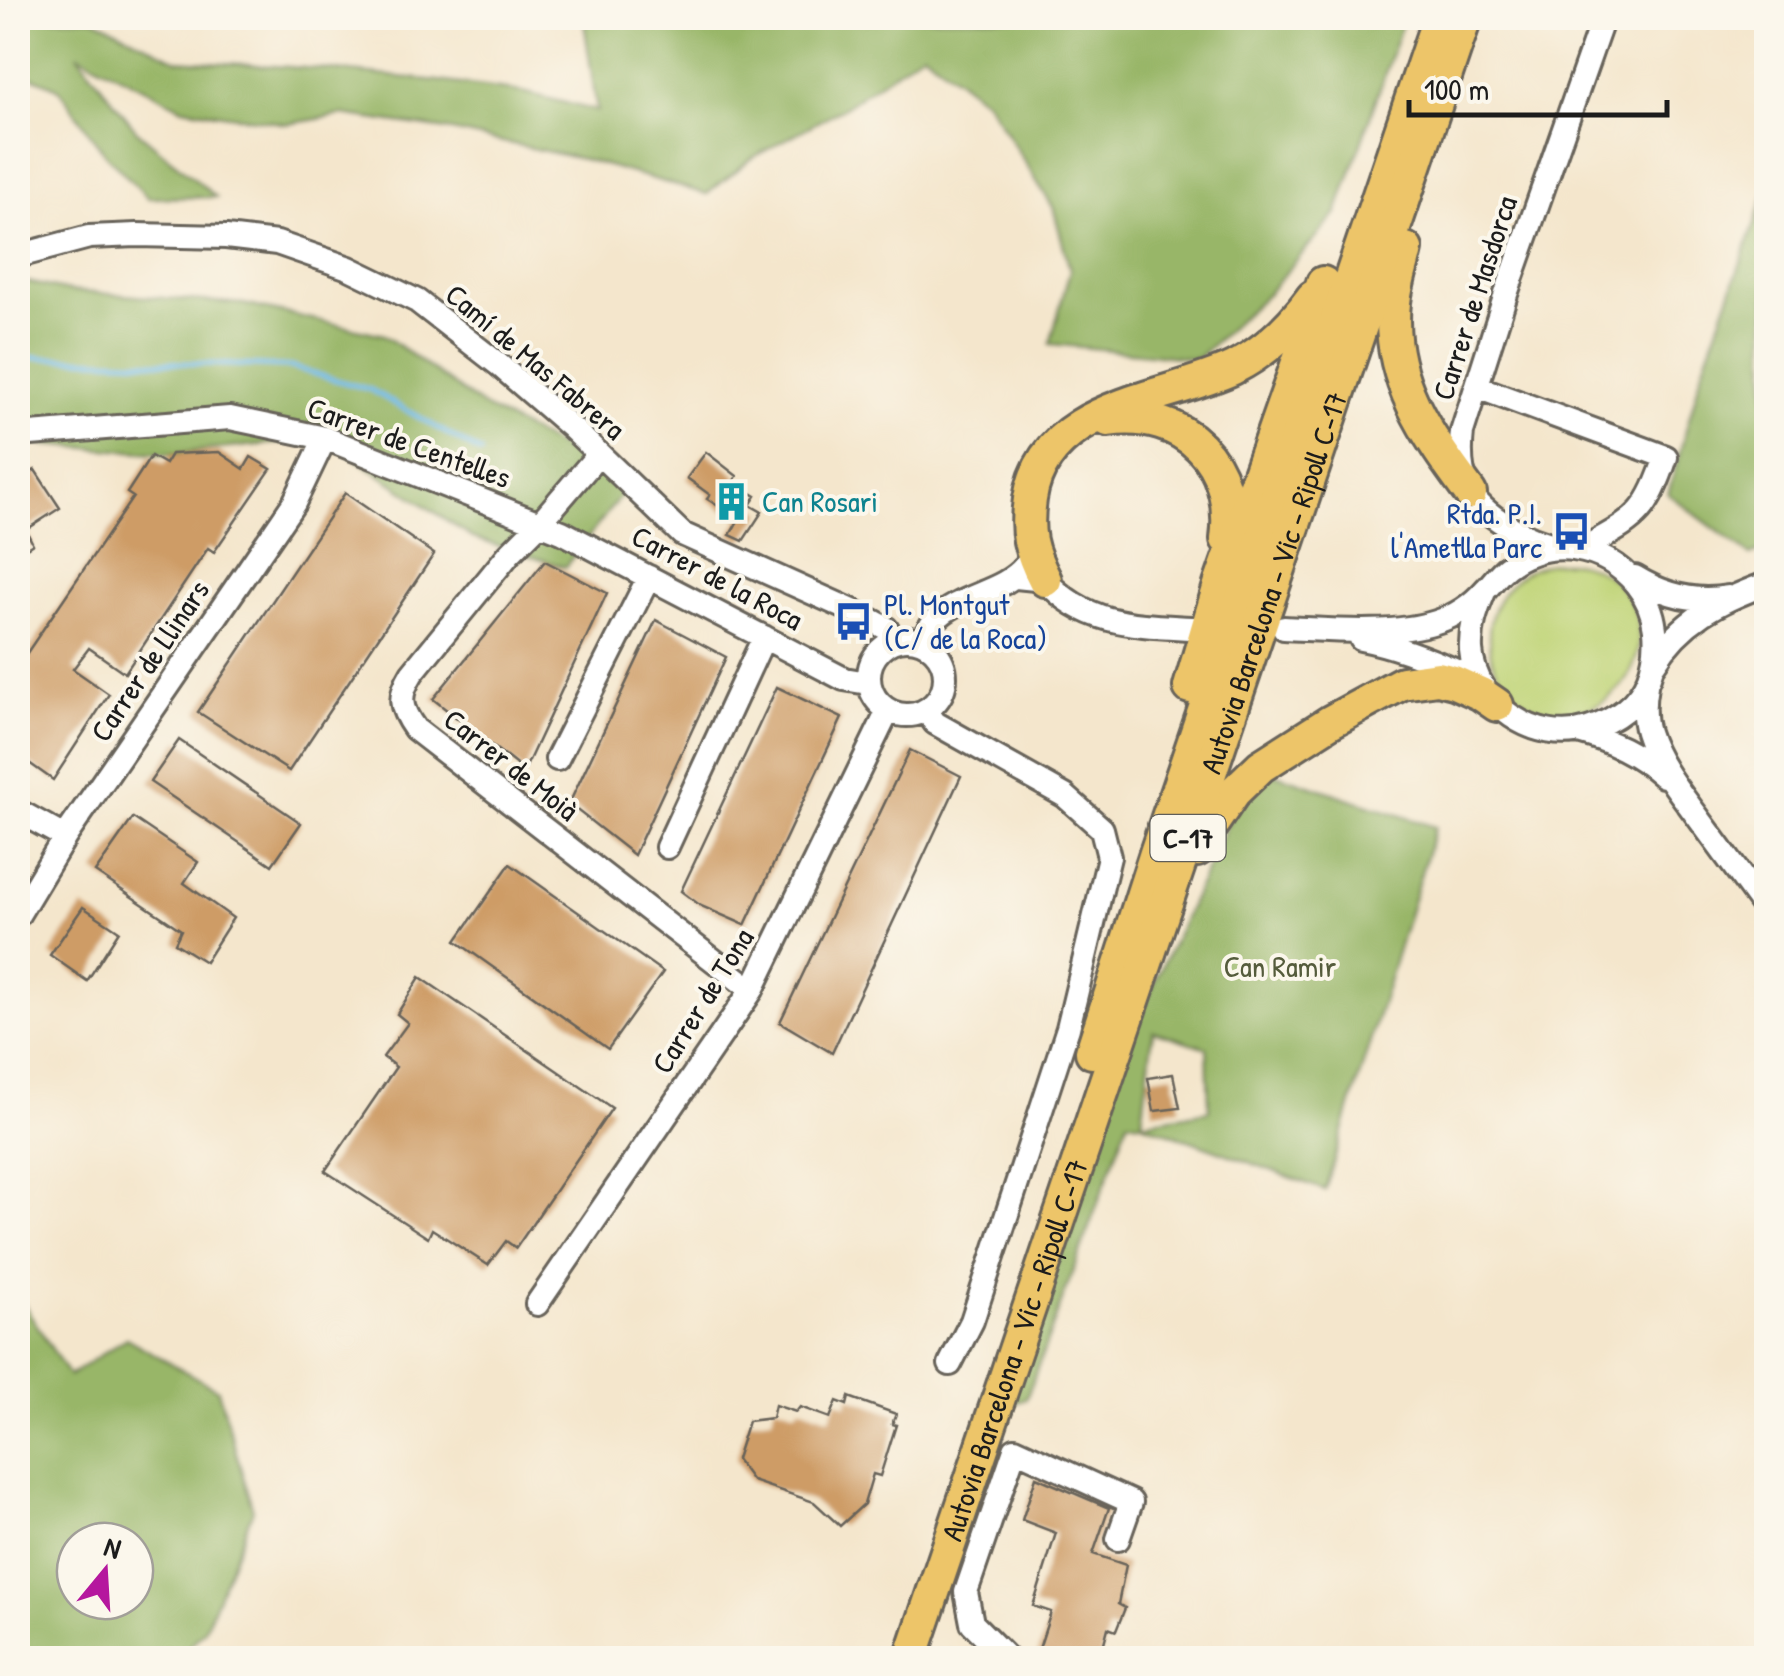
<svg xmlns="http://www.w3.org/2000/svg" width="1784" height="1676" font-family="'Patrick Hand',sans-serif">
<rect width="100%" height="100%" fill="#fbf7ec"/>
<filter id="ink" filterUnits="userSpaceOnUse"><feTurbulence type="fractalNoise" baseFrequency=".01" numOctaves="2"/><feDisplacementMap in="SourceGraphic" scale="20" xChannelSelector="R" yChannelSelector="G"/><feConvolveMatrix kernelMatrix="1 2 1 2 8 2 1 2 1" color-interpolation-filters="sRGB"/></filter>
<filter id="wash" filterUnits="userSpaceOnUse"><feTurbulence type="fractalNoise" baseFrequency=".0048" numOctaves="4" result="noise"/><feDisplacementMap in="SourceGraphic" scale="40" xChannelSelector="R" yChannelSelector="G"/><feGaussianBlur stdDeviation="2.25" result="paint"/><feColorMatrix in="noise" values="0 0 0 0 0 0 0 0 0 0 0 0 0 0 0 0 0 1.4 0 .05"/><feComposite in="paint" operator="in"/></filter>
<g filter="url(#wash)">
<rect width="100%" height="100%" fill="#f4e6cc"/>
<path fill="#c0d477" stroke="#6e784a" stroke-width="2.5" d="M1489 637a75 75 0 1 1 150 0a75 75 0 1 1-150 0Z"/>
<path fill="#98b668" stroke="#5a6942" stroke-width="2.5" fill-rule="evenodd" d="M18 18H93L177 60 322 69 439 81 523 92 597 111 584 22 581 18H1404L1337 213 1270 291 1197 359 1050 344 1070 270 1053 207 987 102 923 52 843 108 752 158 707 194 586 160 447 130 342 115 288 124 183 108 77 54 136 130 216 197 148 198 105 154 58 88 18 71Z
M1766 192V549L1750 555 1668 494 1702 372Z
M18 280 69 291 244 304 384 335 482 406 630 484 565 567 473 538 325 438 171 454 18 443Z
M1273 773 1435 827 1325 1190 1142 1123 1128 1121 1026 1399 1008 1405 1135 1025 1235 808ZM1153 1031 1207 1048 1209 1111 1142 1122Z
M18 1295 69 1376 126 1338 218 1390 253 1510 204 1631 178 1658H18ZM135 1541V1601H75V1541Z"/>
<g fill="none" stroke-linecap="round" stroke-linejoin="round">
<path stroke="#6db9e6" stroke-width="5" d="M18 357 291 367 371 390 481 453"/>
</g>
<g id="blocks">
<path fill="#ce9c66" d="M219 452 244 469 251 457 271 469 214 552 208 548 125 673 89 648 73 669 109 694 53 780 18 755V666L133 497 127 493 151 456 165 464 171 454Z
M706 452 737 476 733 482 756 496 750 505 762 512 743 541 730 535 739 519 707 499 710 495 687 478Z
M35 470 60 508 26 530 33 544 18 553V480Z
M345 493 434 554 289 771 198 712Z
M545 561 607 593 524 771 433 699Z
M656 620 726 657 634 855 569 804Z
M777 687 842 718 745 925 701 906 681 891Z
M179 740 301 823 272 865 150 782Z
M910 750 961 776 832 1053 780 1022Z
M133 818 198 862 184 883 233 918 205 962 175 943 181 930 95 872Z
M510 864 663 972 608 1049 456 941Z
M83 907 119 931 87 981 50 955Z
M420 977 612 1108 516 1248 506 1241 488 1265 432 1229 428 1238 325 1171 396 1067 383 1057 408 1023 397 1014Z
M1173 1074 1180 1108 1154 1111 1148 1078Z
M849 1397 896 1414 892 1424 896 1425 880 1476 873 1474 864 1504 840 1526 814 1502 752 1481 736 1459 748 1421 772 1418 775 1405 796 1412 800 1407 830 1418 837 1401 847 1405Z
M1036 1477 1109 1508 1093 1554 1126 1565 1118 1604 1125 1608 1116 1631 1108 1628 1100 1658H1036L1051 1612 1033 1606 1056 1533 1022 1520Z"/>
</g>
</g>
<g filter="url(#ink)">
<use href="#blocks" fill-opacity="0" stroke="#68635a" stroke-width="2.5"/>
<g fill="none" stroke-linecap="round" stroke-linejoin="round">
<defs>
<path id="minor" d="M18 256 89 237 137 235 226 237 277 243 349 268 417 301 498 364 572 428 682 534 864 616 886 628 894 640
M1477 387 1666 457C1646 519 1634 519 1581 550
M18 435 230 418 325 438 562 532 844 679 868 683
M598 455 539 524 509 554 412 673C398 696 399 707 415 729L752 990
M1559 546C1528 539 1482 518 1468 487 1460 471 1460 450 1462 432L1506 294 1603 18
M1016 577 1045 580C1087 626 1136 625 1193 628
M1635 577C1664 595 1694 603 1728 597
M1284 628C1331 630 1391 636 1436 622 1456 616 1472 605 1486 589 1493 582 1499 573 1507 567 1548 536 1604 545 1636 584 1658 611 1660 645 1649 677 1639 704 1614 721 1588 729 1536 746 1475 704 1471 650 1470 628 1476 611 1484 592
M1361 639C1397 646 1430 659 1463 674
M869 677a38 38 0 1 1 76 0a38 38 0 1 1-76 0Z
M922 641C926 635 930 625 935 620 960 594 1003 593 1025 566
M1654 664C1681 620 1719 601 1766 584
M1646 686C1643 702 1642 716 1647 732 1657 765 1681 794 1700 820 1722 850 1744 880 1766 910
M926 710 935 723 1065 796 1102 829 1109 857 1068 1028 972 1321 950 1364
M1578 732C1611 741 1637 753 1663 776
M557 759 649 577
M18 811 65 837
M667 847 764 637
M18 915 65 837 294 503 325 438
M537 1304 752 990 888 711
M1007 1658 972 1623 966 1592 1015 1449 1131 1502 1118 1539"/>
<g id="highway">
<path d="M1406 249C1402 267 1396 284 1394 302 1386 378 1427 435 1470 493"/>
<path d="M1108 420C1185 409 1237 463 1227 539"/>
<path d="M1045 580C1030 551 1025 532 1030 499 1044 404 1163 401 1233 368 1265 352 1292 326 1313 297"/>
<path d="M1190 687 1220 585 1307 337 1323 283"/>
<path d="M1197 850 1204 836 1234 792 1261 766 1330 722 1402 683 1438 678 1454 682 1481 694 1497 705"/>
<path d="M1092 1052 1156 853 1439 18"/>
<path id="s1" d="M911 1658 1465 18"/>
</g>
</defs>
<use href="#minor" stroke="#68635a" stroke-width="28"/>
<use href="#highway" stroke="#68635a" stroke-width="38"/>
<use href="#minor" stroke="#fff" stroke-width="22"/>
<use href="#highway" stroke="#edc569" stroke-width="32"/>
</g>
</g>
<defs>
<symbol id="building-bare" viewBox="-9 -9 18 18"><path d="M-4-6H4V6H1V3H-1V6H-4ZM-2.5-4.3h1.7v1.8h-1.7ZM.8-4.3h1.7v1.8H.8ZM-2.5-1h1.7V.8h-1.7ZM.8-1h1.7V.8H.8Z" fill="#0f9aa8" stroke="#fbf7ec" stroke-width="2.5" paint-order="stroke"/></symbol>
<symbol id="bus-bare" viewBox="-9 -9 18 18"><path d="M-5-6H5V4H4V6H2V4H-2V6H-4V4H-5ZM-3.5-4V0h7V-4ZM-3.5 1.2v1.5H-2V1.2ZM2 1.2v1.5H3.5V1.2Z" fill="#1a4fb4" stroke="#fbf7ec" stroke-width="2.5" paint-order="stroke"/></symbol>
</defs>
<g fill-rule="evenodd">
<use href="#building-bare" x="704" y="474" width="55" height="55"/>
<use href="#bus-bare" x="1544" y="504" width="55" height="55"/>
<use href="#bus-bare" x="826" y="594" width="55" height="55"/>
</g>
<g text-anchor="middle" stroke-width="8" stroke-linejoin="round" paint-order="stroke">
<rect fill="#fbf7ec" stroke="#5f5e5a" stroke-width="2.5" x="1150.5" y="815" width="75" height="46" rx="8"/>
<g font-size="28" font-weight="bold" fill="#1c1c1c">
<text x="1188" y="848">C-17</text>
</g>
<g font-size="30" fill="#1c1c1c" stroke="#fbf7ec">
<text transform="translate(1475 298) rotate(-72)" y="10">Carrer de Masdorca</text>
<text transform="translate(535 362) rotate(40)" y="10">Camí de Mas Fabrera</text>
<text transform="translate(409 443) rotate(20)" y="10">Carrer de Centelles</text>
<text transform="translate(717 578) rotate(28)" y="10">Carrer de la Roca</text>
<text dy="10" stroke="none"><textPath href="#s1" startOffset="1135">Autovia Barcelona - Vic - Ripoll C-17</textPath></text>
<text transform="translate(150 661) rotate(-56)" y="10">Carrer de Llinars</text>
<text transform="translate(511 765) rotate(38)" y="10">Carrer de Moià</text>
<text transform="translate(703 1001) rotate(-58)" y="10">Carrer de Tona</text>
<text dy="10" stroke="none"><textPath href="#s1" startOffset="325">Autovia Barcelona - Vic - Ripoll C-17</textPath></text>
</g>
<g font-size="30" fill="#0d838f" stroke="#fbf7ec" text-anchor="start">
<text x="762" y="512">Can Rosari</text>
</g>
<g font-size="30" fill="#164399" stroke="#fbf7ec" text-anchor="end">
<text x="1542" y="524">Rtda. P.I.<tspan x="1542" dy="34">l'Ametlla Parc</tspan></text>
<text x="884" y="615" text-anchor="start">Pl. Montgut<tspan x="884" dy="34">(C/ de la Roca)</tspan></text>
</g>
<g font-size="30" fill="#555c3c" stroke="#fbf7ec">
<text x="1280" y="977">Can Ramir</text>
</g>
</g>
<rect width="1784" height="1676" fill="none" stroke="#fbf7ec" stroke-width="60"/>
<g transform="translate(105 1571) rotate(18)"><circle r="48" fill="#fbf7ec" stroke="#a29f99" stroke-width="2.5"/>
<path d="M0-8L18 38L0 25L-18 38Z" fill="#b5179e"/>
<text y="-15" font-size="28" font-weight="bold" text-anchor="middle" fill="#1c1c1c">N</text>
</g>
<path d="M1409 100v15h258v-15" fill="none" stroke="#1c1c1c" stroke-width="5"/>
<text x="1424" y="100" font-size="30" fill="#1c1c1c" stroke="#fbf7ec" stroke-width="8" paint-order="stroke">100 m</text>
</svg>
